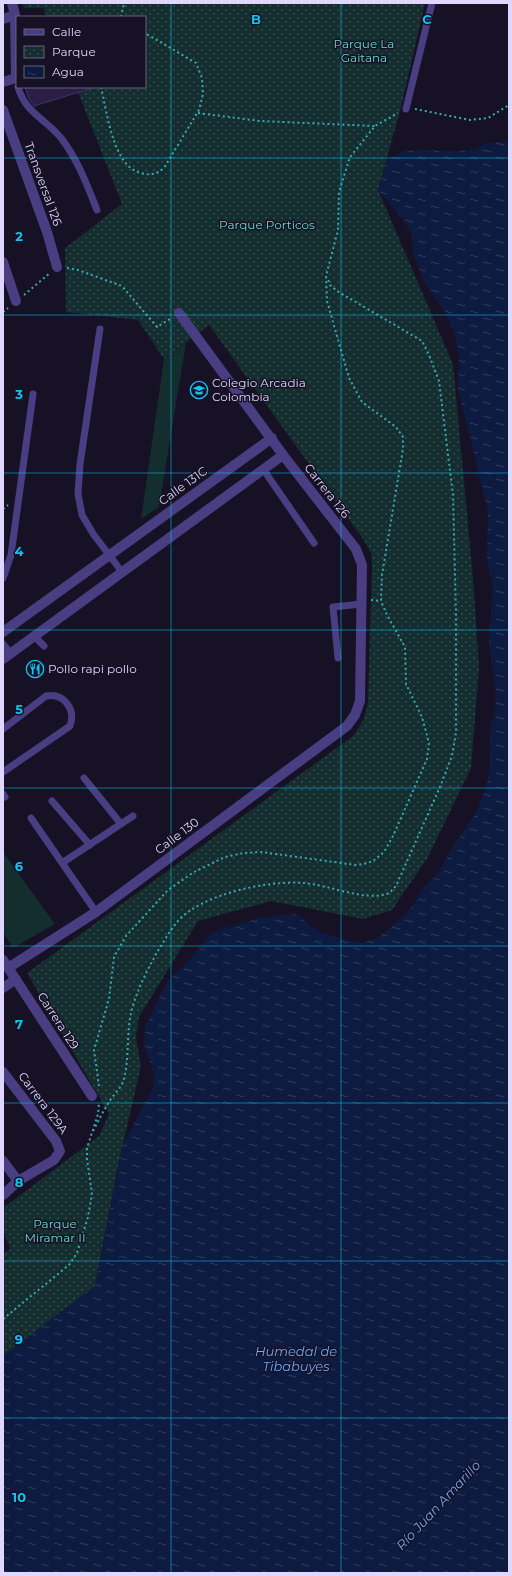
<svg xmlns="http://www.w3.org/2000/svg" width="512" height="1576" font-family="Montserrat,sans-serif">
<defs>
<pattern id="park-dots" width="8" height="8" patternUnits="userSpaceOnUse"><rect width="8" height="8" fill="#142d2f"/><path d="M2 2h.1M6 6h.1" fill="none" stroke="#364b4e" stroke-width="1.8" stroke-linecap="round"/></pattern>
<pattern id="water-ripples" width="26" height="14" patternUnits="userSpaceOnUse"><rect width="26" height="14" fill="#0d1b41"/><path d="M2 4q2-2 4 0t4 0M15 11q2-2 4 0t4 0" fill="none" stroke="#303b5d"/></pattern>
</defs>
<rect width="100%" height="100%" fill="#161125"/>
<path fill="#142d2f" d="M186 343 159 507 141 519 164 359Z
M3 852 55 924 13 948 3 932Z"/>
<path fill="url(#park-dots)" d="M22 3H425L401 107 378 190 453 364 473 578 479 668 471 768 428 857 392 910 363 919 271 901 198 921 139 1017 136 1038 141 1066 118 1166 95 1286 3 1356V1254L10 1249 3 1230V1208L99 1136 109 1114 27 973 353 736 364 719 368 702 372 565 371 553 363 539 209 325 164 359 138 320 66 312 65 248 122 204 76 87H145V17H47L43 8H24Z"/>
<path fill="url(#water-ripples)" d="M509 141V1573H3V1356L95 1286 123 1144 153 1088 154 1073 144 1045 145 1027 167 982 192 957 212 932 263 917 297 914 310 926 324 934 360 943 376 939 403 917 415 903 422 890 437 874 455 843 475 815 486 787 490 768V727L495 712V689L489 643 493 585 487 558 488 511 458 389 459 357 456 340 446 313 426 285 413 254 412 234 401 217 378 190 386 161 404 151 422 150 459 151 475 149 488 143Z"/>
<path fill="#2a1e45" stroke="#443170" d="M25 87H89V89L34 106 29 99Z"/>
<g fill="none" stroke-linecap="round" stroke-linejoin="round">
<path stroke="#37acb1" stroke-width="2" stroke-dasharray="2 3" stroke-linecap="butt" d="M121 17 124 3
M101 87C107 112 113 167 141 173 151 176 156 174 164 168L199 110 203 94 202 78 196 63 145 33
M415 109 470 120 488 118 509 105
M198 113 260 121 375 126
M67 268 78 270 122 286 157 327 170 319
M24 295 50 273
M3 312 8 308
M3 509 8 505
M371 600 381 601
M99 1086 94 1050 109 999 114 957 126 936 168 890 194 872 225 857 244 853 261 852 356 865 364 864 373 861 384 852 393 836 427 759 429 743 422 717 406 684 405 647 387 615 381 601 382 575 403 449V437L396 427 362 402 349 378 327 301 326 276 338 230 339 192 350 157 375 126 398 113
M93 1131C99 1120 104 1109 111 1099 115 1093 121 1088 123 1082 130 1059 126 1036 131 1013 137 986 160 944 177 922 201 894 268 880 304 883 329 885 363 901 387 894 391 892 393 889 396 886L440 787 452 756 456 733V615L453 495 439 381 429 355 422 341 337 291 330 285 327 277
M3 1319 69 1265 77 1253 88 1217 92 1194 87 1159V1148L98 1114 99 1103"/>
<path stroke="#483e81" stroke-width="7" d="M18 87C26 114 45 118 61 138 78 160 87 185 97 210
M406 109 432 3
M100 329 80 464 78 494 82 515 94 535 122 572
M263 469 314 543
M3 578 11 555 33 394
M34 636 44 646
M3 644 10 653
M338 658 333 607 361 604
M3 729 46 696C64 693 76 709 70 726L3 772
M84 778 121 824
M3 794 5 797
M52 801 90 845
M31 818 96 912
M62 863 133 816"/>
<path stroke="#483e81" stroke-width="10" d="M3 19 15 15
M3 82 16 78 15 15 12 3
M3 110 47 232 57 267
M3 262 16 301
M3 632 272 438
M3 659 283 455
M3 960 92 1096
M8 968 96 912 347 726 355 715 360 701 362 565 356 549 283 455 179 313
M3 988 16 979
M3 1072 56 1141 60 1151 54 1160 18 1181 3 1195
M3 1161 18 1181"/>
</g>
<path fill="none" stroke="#0fc3f1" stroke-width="1" stroke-opacity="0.55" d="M171 3V1573M341 3V1573M3 158H509M3 315H509M3 473H509M3 630H509M3 788H509M3 946H509M3 1103H509M3 1261H509M3 1418H509"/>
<defs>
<symbol id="school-ring" viewBox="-11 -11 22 22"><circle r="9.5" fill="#161125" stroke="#0fc3f1" stroke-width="1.5"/><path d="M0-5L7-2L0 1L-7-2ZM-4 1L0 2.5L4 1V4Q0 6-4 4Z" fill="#0fc3f1"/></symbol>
<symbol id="restaurant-ring" viewBox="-11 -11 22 22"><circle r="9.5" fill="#161125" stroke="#0fc3f1" stroke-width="1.5"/><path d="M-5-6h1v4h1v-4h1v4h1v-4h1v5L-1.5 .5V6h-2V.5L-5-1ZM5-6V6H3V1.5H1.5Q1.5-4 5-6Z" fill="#0fc3f1"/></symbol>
</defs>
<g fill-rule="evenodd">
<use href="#school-ring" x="189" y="380" width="20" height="20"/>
<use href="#restaurant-ring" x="25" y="659" width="20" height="20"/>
</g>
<g text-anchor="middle" stroke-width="3" stroke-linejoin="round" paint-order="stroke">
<g font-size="12" fill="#67d9c8" stroke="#161125">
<text x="364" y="48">Parque La<tspan x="364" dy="14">Gaitana</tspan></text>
<text x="267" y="229">Parque Porticos</text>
<text x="55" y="1228">Parque<tspan x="55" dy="14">Miramar II</tspan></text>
</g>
<g font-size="12" fill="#dfd7fd" stroke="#161125">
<text transform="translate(43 184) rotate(70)" y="4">Transversal 126</text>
<text transform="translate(183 486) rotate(-36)" y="4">Calle 131C</text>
<text transform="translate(327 491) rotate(52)" y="4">Carrera 126</text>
<text transform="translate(177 836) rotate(-37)" y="4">Calle 130</text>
<text transform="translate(58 1021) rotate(57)" y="4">Carrera 129</text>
<text transform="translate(43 1103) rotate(53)" y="4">Carrera 129A</text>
</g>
<g font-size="12" fill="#dfd7fd" stroke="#161125" text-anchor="start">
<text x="212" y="387">Colegio Arcadia<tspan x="212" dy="14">Colombia</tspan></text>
<text x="48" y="673">Pollo rapi pollo</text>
</g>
<g font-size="13" font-style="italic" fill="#6ba8f6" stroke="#161125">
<text x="296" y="1356">Humedal de<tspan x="296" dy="15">Tibabuyes</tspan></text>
<text transform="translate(438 1505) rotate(-47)" y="5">Río Juan Amarillo</text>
</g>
</g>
<g font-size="13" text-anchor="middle" font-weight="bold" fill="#0fc3f1" stroke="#161125" stroke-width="3" stroke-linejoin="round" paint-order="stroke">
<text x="256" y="24">B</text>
<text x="427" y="24">C</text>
<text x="19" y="241">2</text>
<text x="19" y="399">3</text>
<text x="19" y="556">4</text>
<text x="19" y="714">5</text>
<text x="19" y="871">6</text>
<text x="19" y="1029">7</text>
<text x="19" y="1187">8</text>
<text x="19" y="1344">9</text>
<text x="19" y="1502">10</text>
</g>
<rect width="512" height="1576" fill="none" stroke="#dfd7fd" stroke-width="8"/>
<rect x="16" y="16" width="130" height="72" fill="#161125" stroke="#66607b"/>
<rect x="24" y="29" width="20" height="6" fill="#483e81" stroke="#66607b"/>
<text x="52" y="36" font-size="12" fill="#dfd7fd">Calle</text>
<rect x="24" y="46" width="20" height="12" fill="url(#park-dots)" stroke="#66607b"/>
<text x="52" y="56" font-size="12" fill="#dfd7fd">Parque</text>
<rect x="24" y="66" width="20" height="12" fill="url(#water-ripples)" stroke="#66607b"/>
<text x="52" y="76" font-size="12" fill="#dfd7fd">Agua</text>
</svg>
